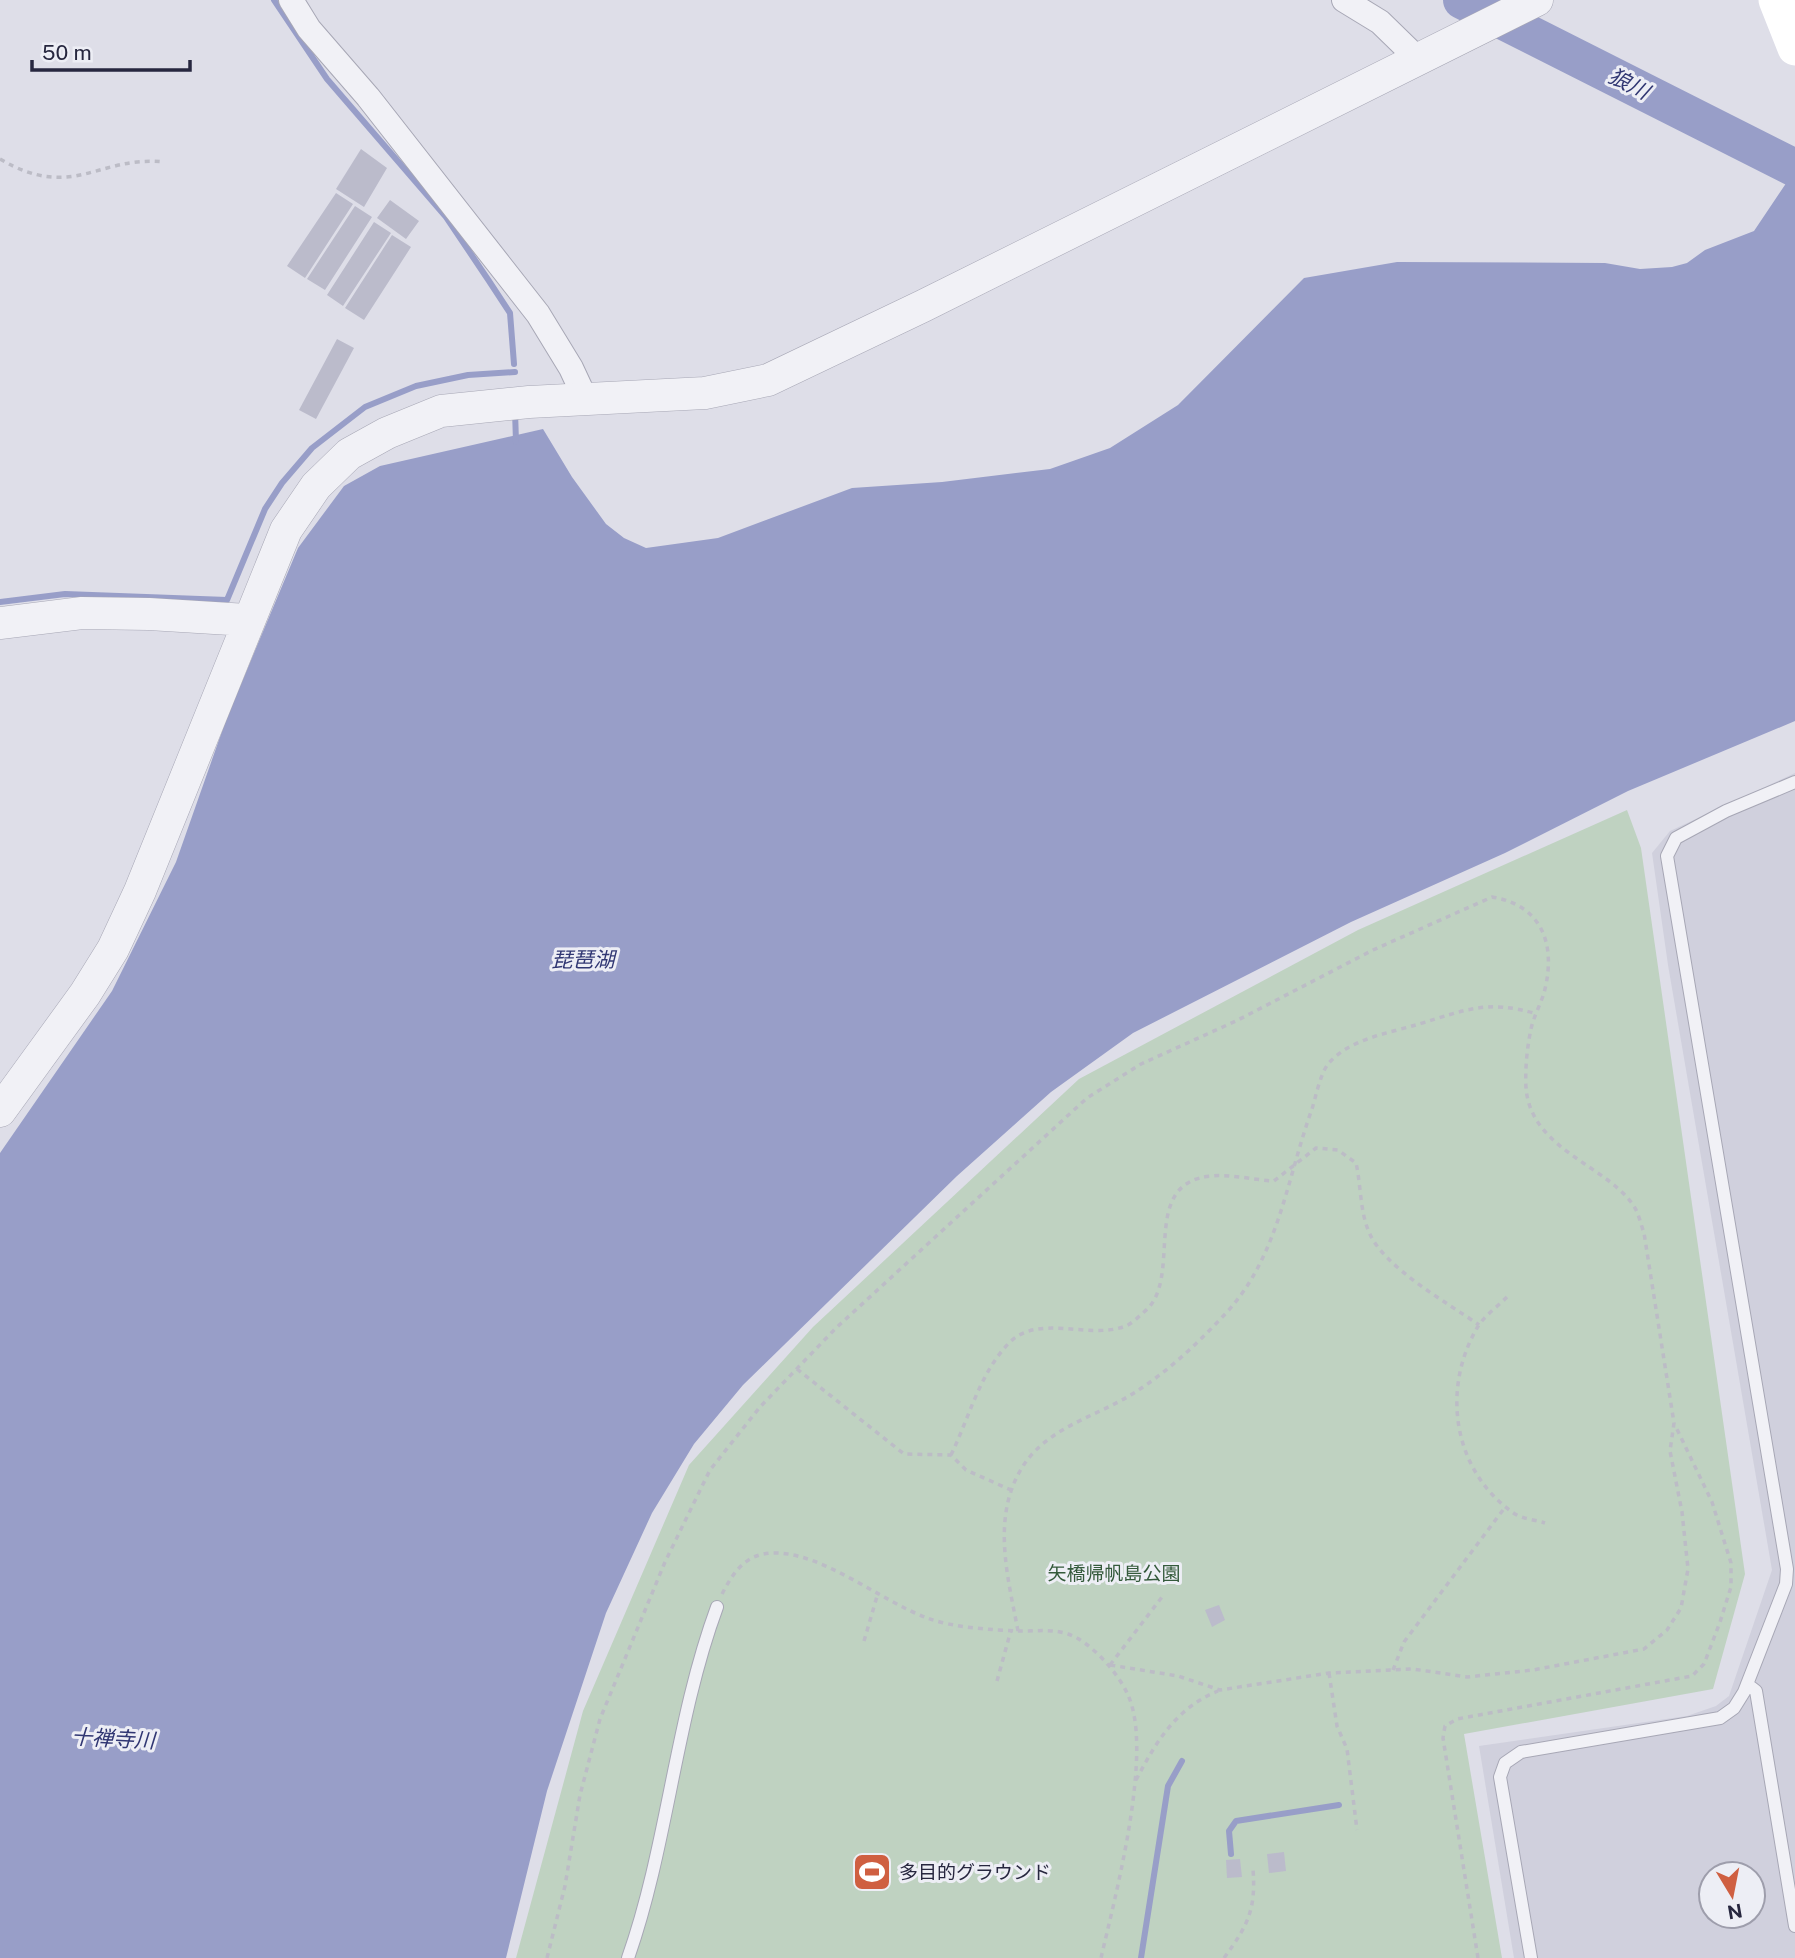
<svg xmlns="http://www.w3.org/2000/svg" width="1795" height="1958" font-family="'Public Sans','Noto Sans JP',sans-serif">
<rect width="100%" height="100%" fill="#dedee8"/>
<path fill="#d0d0dd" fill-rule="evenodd" d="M1795 773V1958H1514L1479 1746 1687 1716 1716 1706 1729 1696 1772 1570 1668 965 1652 853 1670 831ZM1711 1874H1753V1916H1711Z"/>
<path fill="#bfd2c1" d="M1627 810 1641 848 1745 1574 1713 1689 1464 1734 1502 1958H516L583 1711 689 1465 813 1327 1079 1079 1358 930Z"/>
<path fill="#989ec8" d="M1795 170V721L1628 791 1505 853 1351 922 1133 1033 1051 1092 957 1176 743 1385 694 1444 652 1513 606 1613 547 1791 506 1958H0V1153L112 991 176 862 226 720 298 548 344 486 380 466 543 429 572 477 606 524 624 538 646 548 718 538 852 488 942 482 1050 469 1110 448 1178 405 1304 278 1397 262 1605 263 1640 269 1672 267 1687 263 1705 250 1754 231Z"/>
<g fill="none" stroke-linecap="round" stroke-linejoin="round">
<path stroke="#989ec8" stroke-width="6" d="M274 0 327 79 446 217 489 281 510 313 514 364
M515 411 516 442
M0 602 65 594 227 600 265 509 282 483 312 448 365 407 416 386 468 375 515 372
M1231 1854 1229 1831 1236 1821 1339 1805
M1141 1958 1168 1786 1182 1761"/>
<path stroke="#989ec8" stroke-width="38" d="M1462 0 1795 168"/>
</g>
<path fill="#bbbbcb" d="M361 149 387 168 364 207 336 189Z
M336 193 353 204 305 278 287 266Z
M390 200 419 221 406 239 377 218Z
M355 206 372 217 325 290 307 279Z
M374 222 391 233 343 306 327 295Z
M392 235 411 247 364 320 345 308Z
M337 339 354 348 316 419 299 410Z
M1219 1605 1225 1620 1212 1627 1205 1610Z
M1284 1852 1286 1871 1269 1873 1267 1854Z
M1240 1859 1242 1877 1227 1878 1226 1860Z"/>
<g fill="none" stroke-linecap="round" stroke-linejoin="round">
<defs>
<path id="service" d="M1747 1684 1756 1691 1795 1926
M628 1958C668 1844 675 1721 717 1607
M1531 1958 1500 1777 1505 1763 1521 1752 1720 1718 1734 1708 1744 1692 1786 1584 1787 1569 1667 856 1676 838 1726 811 1795 782"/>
<path id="minor" d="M291 0 309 29 368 97 538 314 571 368 585 398
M1344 0 1380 22 1419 60"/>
<path id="tertiary" d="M0 623 82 613 149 614 247 620
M0 1111 85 994 113 949 140 891 286 530 316 486 349 454 387 433 441 411 529 402 705 393 768 380 923 306 1537 0"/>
</defs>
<use href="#service" stroke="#a7a7b5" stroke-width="14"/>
<use href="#minor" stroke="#a7a7b5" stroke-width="26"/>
<use href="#tertiary" stroke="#a7a7b5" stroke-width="33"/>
<path stroke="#bcbcc6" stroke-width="3.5" stroke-dasharray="5 5" stroke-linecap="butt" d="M0 159C73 202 98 155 164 162
M1507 1297C1497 1307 1484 1316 1477 1328 1441 1390 1453 1472 1515 1514 1523 1519 1536 1520 1545 1523
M797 1369 904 1454 951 1455 966 1470 1011 1490
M951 1455C969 1418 980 1372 1010 1342 1039 1314 1087 1339 1123 1327 1131 1325 1138 1317 1144 1312 1185 1279 1137 1183 1211 1176 1231 1174 1254 1180 1274 1181L1316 1148 1338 1150 1356 1163C1361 1185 1360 1212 1369 1232 1383 1267 1448 1303 1479 1325
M722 1594C733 1573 745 1554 772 1553 821 1551 881 1601 927 1618 955 1628 992 1630 1021 1631 1037 1631 1053 1629 1068 1634 1090 1641 1118 1673 1127 1693 1155 1748 1115 1897 1101 1958
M1018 1631C1008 1578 992 1520 1020 1471 1046 1425 1100 1417 1140 1389 1172 1368 1201 1340 1227 1312 1279 1255 1287 1178 1312 1109 1316 1096 1320 1075 1328 1064 1349 1039 1389 1033 1419 1024 1466 1010 1487 999 1537 1014
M864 1641 878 1593
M1110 1665 1162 1597
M1393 1670 1404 1642 1506 1506
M1329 1673 1337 1726 1347 1749 1357 1830
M997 1681 1011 1630
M1136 1780C1156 1742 1176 1708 1218 1691
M547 1958 565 1886 580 1795 600 1719 665 1562 710 1470 760 1407 836 1328 1087 1098 1141 1064 1236 1021 1373 950 1492 897C1541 905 1556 943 1545 989 1542 1002 1534 1015 1531 1029 1527 1048 1525 1069 1526 1088 1531 1151 1610 1166 1635 1208 1639 1215 1641 1225 1644 1233L1674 1423 1670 1451 1682 1512 1688 1569 1681 1608 1667 1630 1644 1649 1533 1670 1467 1677 1413 1669 1329 1673 1220 1690 1178 1676 1110 1665
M1224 1958C1248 1925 1256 1910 1253 1869
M1478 1958 1443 1738 1445 1726 1457 1719 1692 1676 1704 1664 1720 1622 1731 1587V1563L1712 1502 1675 1425"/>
<use href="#service" stroke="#f1f1f6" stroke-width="12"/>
<use href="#minor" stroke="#f1f1f6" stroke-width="24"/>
<use href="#tertiary" stroke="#f1f1f6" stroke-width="32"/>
<path stroke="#fff" stroke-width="35" d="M1776 0 1795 48"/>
</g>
<defs>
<symbol id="stadium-square" viewBox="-11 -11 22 22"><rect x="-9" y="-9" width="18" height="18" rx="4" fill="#cf5f41" stroke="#edeef5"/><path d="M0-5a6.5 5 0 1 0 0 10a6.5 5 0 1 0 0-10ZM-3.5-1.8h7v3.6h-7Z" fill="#fff"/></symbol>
</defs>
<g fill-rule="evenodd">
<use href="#stadium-square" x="850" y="1850" width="44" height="44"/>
</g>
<g text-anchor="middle" stroke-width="6" stroke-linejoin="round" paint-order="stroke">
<g font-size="19" fill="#345a3b" stroke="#edeef5">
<text x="1114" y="1580">矢橋帰帆島公園</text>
</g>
<g font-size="19" fill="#27273f" stroke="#edeef5" text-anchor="start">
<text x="899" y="1879">多目的グラウンド</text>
</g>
<g font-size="21" font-style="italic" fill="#313773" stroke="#edeef5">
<text transform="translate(1629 84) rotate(27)" y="7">狼川</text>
<text x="583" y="967">琵琶湖</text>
<text transform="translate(113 1739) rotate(3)" y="7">十禅寺川</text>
</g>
</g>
<g transform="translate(1732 1895) rotate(170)"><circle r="33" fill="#edeef5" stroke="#9e9eac" stroke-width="2"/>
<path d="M0-5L12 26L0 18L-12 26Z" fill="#cf5f41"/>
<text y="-10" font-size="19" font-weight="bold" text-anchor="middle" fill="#27273f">N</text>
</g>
<path d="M32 60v10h158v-10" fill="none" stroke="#27273f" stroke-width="3.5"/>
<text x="42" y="60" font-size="21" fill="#27273f" stroke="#edeef5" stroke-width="5" paint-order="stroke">50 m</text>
</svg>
